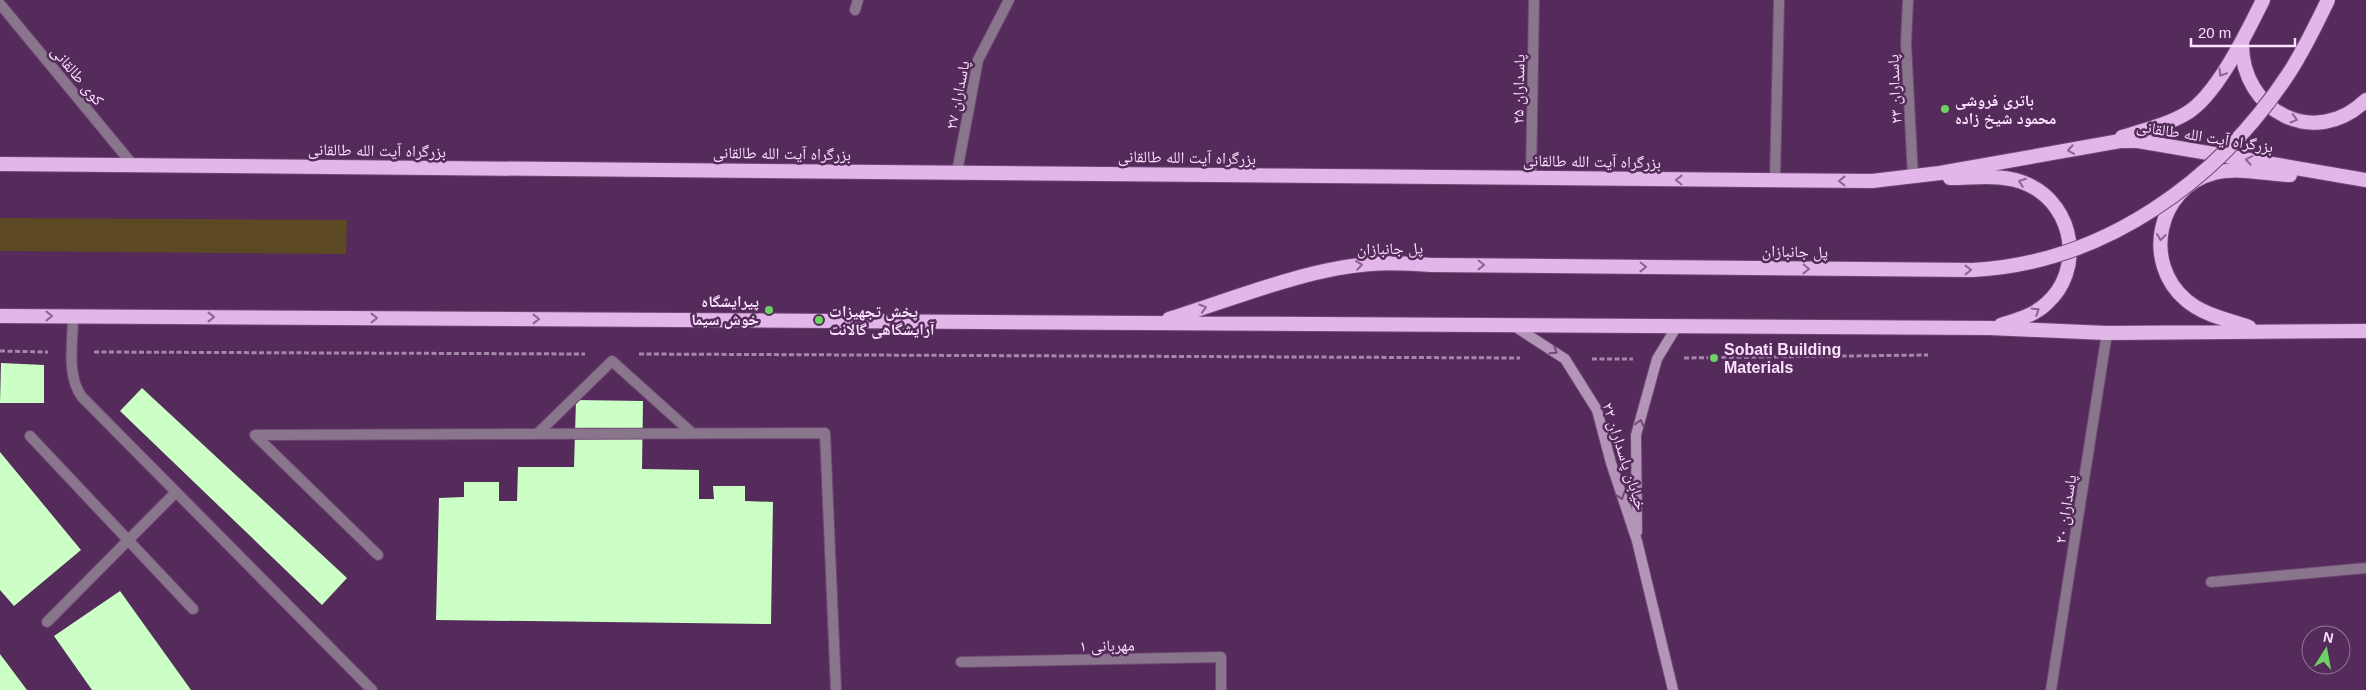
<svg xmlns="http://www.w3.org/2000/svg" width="2366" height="690" font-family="Helvetica,'Noto Naskh Arabic',sans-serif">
<rect width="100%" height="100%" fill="#542b5a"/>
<path fill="#5c4924" d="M0 218 347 220 346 254 0 251Z"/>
<path fill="#cbffc6" d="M1 363 44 365V403H0Z
M142 388 347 578 322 605 120 411Z
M576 400 643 401 642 469 699 470V499H714L713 486H745V501L773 502 771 624 436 620 439 498 464 497V482H499V501H517L518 467H574Z
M0 452 81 550 14 606 0 590Z
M120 591 191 690H92L54 636Z
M0 654 27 690H0Z"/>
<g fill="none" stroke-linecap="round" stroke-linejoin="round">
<defs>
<path id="service" d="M73 317C73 342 66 376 82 397L372 690
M537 434 612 361 692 433
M30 436 193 609
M378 555 255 435 825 433 836 690
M47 622 176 492"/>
<path id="minor" d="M1908 0 1906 43 1913 177
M0 4 133 165
M855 10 858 0
M957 172 978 60 1009 0
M1531 178 1534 0
M1775 180 1779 0
M2211 582 2366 568
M961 662 1221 657V690
M2051 690 2107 333"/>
<path id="secondary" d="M1514 326 1565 359 1597 410 1611 463 1637 541 1673 690
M1637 532 1636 435 1657 359 1677 326"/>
<path id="trunk" d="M2242 43C2241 111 2315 150 2366 100
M2122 137C2144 130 2167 125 2187 113 2217 95 2247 32 2263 0
M0 164 1872 181 1940 173 2120 141H2138L2366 180
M1950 178C1976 178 2005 173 2029 185 2075 207 2084 271 2046 304 2033 316 2016 320 2001 325
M0 316 1990 328 2107 333 2366 331
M1169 319C1230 300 1308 268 1371 264 1391 262 1412 264 1432 265
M2249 327C2229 320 2203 315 2186 300 2142 263 2157 188 2214 173 2238 167 2267 174 2290 175"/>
</defs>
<use href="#service" stroke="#6f4874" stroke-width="12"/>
<use href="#minor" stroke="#6f4874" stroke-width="12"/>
<use href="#secondary" stroke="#6f4874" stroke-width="12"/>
<use href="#trunk" stroke="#6f4874" stroke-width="16"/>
<path stroke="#a786ac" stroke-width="3" stroke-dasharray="5 2.5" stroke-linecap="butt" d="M0 351 48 352
M94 352 585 354
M639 354 1520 358
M1684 358 1928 355
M1592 359H1633"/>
<use href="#service" stroke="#8a768c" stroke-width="10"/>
<use href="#minor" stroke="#8a768c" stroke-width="10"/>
<use href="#secondary" stroke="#b494b8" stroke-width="10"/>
<use href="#trunk" stroke="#e3b6e9" stroke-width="14"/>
<defs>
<path id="trunk-bridge" d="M1432 265 1973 270C2104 263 2218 181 2289 73 2304 50 2316 25 2328 0"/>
</defs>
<use href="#trunk-bridge" stroke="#6f4874" stroke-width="16" stroke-linecap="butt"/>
<use href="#trunk-bridge" stroke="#e3b6e9" stroke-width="14"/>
</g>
<defs><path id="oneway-chevron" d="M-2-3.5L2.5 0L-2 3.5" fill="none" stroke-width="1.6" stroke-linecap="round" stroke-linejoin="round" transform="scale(1.25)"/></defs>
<g stroke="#8d6393">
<use href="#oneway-chevron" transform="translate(2222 73) rotate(122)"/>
<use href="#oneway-chevron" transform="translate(2294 119) rotate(16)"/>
<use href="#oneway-chevron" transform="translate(2071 150) rotate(170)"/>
<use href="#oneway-chevron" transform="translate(2249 160) rotate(-170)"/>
<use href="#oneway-chevron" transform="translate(1679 180) rotate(-179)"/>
<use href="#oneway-chevron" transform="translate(1842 181) rotate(-180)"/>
<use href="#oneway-chevron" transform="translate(2022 182) rotate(-159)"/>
<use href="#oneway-chevron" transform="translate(2161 237) rotate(96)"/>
<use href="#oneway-chevron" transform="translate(1359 265) rotate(-8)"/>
<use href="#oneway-chevron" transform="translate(1481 265) rotate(1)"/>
<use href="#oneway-chevron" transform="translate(1643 267) rotate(1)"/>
<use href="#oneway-chevron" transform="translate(1806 269) rotate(1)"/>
<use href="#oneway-chevron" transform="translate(1968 270)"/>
<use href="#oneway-chevron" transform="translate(1203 308) rotate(-17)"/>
<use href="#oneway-chevron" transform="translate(2036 311) rotate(-32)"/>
<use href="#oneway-chevron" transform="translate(49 316)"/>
<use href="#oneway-chevron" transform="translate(211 317)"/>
<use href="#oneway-chevron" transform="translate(374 318)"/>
<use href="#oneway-chevron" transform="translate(536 319)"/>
</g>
<g stroke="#714a76">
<use href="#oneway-chevron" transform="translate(1554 351) rotate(33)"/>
<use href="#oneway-chevron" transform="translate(1640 423) rotate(-75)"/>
<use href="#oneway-chevron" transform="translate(1621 496) rotate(71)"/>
</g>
<g fill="#6bd363" stroke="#542b5a" stroke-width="2">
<circle cx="1945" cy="109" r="5"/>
<circle cx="769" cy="310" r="5"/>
<circle cx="819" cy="320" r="5"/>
<circle cx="1714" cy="358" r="5"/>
</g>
<g text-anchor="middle" stroke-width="5" stroke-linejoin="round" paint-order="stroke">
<g font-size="16" fill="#fbe2fe" stroke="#542b5a">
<text transform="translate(78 75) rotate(50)" y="6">کوی طالقانی</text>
<text transform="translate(1518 89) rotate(-89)" y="6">پاسداران ۲۵</text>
<text transform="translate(1894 89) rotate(-93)" y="6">پاسداران ۲۳</text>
<text transform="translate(957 95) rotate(-79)" y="6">پاسداران ۲۷</text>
<text transform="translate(2205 136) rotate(9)" y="6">بزرگراه آیت الله طالقانی</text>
<text transform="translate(377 150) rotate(1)" y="6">بزرگراه آیت الله طالقانی</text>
<text transform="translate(782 153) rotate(1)" y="6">بزرگراه آیت الله طالقانی</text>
<text transform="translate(1187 157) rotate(1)" y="6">بزرگراه آیت الله طالقانی</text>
<text transform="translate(1592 161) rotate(1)" y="6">بزرگراه آیت الله طالقانی</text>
<text transform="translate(1390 248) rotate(-1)" y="6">پل جانبازان</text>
<text transform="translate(1795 251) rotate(1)" y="6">پل جانبازان</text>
<text transform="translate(1625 456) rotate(72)" y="6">خیابان پاسداران ۲۲</text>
<text transform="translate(2065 509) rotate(-81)" y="6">پاسداران ۲۰</text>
<text transform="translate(1107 645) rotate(-1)" y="6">مهربانی ۱</text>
</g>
<g font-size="16" font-weight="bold" fill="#fbe2fe" stroke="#542b5a" text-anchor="start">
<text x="1955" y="106">باتری فروشی<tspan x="1955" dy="18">محمود شیخ زاده</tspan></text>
<text x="759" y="307" text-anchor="end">پیرایشگاه<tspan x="759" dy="18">خوش سیما</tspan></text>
<text x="829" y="317">پخش تجهیزات<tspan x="829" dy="18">آرایشگاهی گالانت</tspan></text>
<text x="1724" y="355">Sobati Building<tspan x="1724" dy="18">Materials</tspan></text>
</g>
</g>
<g transform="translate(2326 650) rotate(11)"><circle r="24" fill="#542b5a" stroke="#97749c"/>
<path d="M0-4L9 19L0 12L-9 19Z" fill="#6bd363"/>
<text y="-8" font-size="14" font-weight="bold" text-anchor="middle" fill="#fbe2fe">N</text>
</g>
<path d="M2191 38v8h104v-8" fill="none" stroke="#fbe2fe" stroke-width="2.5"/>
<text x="2198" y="38" font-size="15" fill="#fbe2fe" stroke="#542b5a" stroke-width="4" paint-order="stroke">20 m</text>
</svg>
